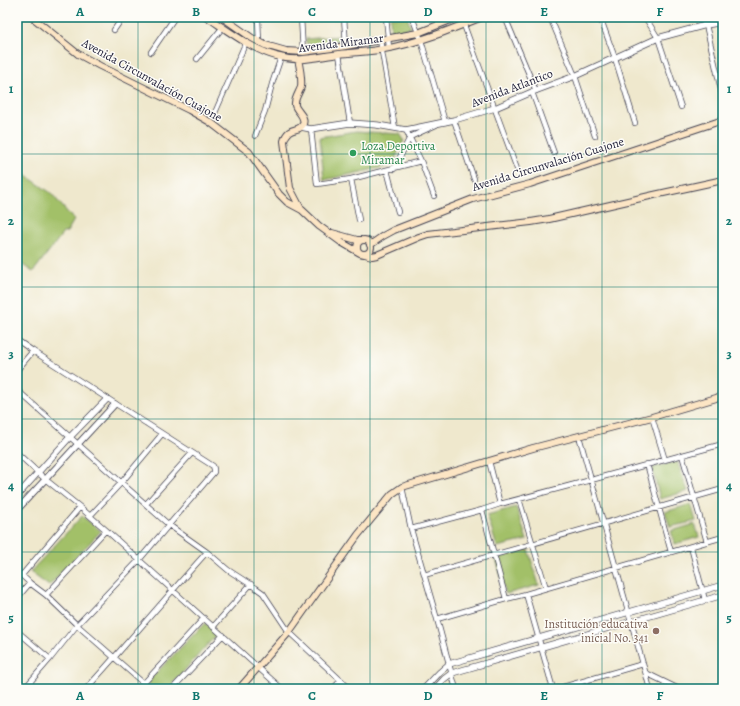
<svg xmlns="http://www.w3.org/2000/svg" width="740" height="706" font-family="Alegreya,serif">
<rect width="100%" height="100%" fill="#fdfcf7"/>
<filter id="ink" filterUnits="userSpaceOnUse"><feTurbulence type="fractalNoise" baseFrequency=".025" numOctaves="2"/><feDisplacementMap in="SourceGraphic" scale="8" xChannelSelector="R" yChannelSelector="G"/><feConvolveMatrix kernelMatrix="1 2 1 2 8 2 1 2 1" color-interpolation-filters="sRGB"/></filter>
<filter id="wash" filterUnits="userSpaceOnUse"><feTurbulence type="fractalNoise" baseFrequency=".012" numOctaves="4" result="noise"/><feDisplacementMap in="SourceGraphic" scale="16" xChannelSelector="R" yChannelSelector="G"/><feGaussianBlur stdDeviation="0.9" result="paint"/><feColorMatrix in="noise" values="0 0 0 0 0 0 0 0 0 0 0 0 0 0 0 0 0 1.4 0 .05"/><feComposite in="paint" operator="in"/></filter>
<g filter="url(#wash)">
<rect width="100%" height="100%" fill="#efe8cd"/>
<path fill="#a2c067" stroke="#627151" d="M390 17H407L411 28 391 32Z
M340 36 339 40C331 42 313 47 306 43V39Z
M356 131 400 134 404 140 394 161 389 166 324 180 320 137Z
M17 169 51 193 74 220 67 232 63 233 33 272 17 261Z
M677 461 688 491 660 499 652 468Z
M691 504 696 521 670 527 665 512Z
M516 507 527 540 497 547 487 515Z
M82 516 101 531 49 586 30 572Z
M695 524 699 537 675 544 671 531Z
M528 549 539 585 506 594 496 559Z
M205 623 217 634 168 689H155L147 682Z"/>
</g>
<g filter="url(#ink)">
<g fill="none" stroke-linecap="round" stroke-linejoin="round">
<defs>
<path id="minor" d="M258 17 259 42
M301 17 303 52
M344 17 346 46
M386 17 389 48
M412 17 421 40 445 122
M505 17 536 91
M550 17 575 76 595 136
M600 17 615 58 635 123
M645 17 658 38 681 107
M701 17 706 25 722 94
M69 18 70 17
M464 25 517 169
M114 30 123 17
M380 40 395 128
M151 52 175 17
M339 54 350 123
M197 59 223 27
M532 92 554 153
M214 115 246 42
M454 120 474 179
M311 129 317 184 351 179 421 161
M406 130 421 161 434 196
M255 136 265 111 272 84 281 57
M394 169 410 137 436 125
M387 170 398 212
M351 179 359 220
M17 340 33 351 213 466 214 469V472L139 560 77 625 50 659 24 689
M17 370 33 351
M17 390 169 525 207 552 228 570 256 588 263 593 289 632 350 689
M652 417 665 460
M579 436 650 689
M17 453 45 479 80 507 90 516 106 530 282 689
M682 455 707 542
M489 461 500 504
M647 464 671 552
M402 487 411 529 437 619 449 664 456 689
M519 499 546 588
M146 504 192 453
M482 510 506 599
M90 516 121 483 162 434
M411 529 482 510 500 504 591 480 723 444
M691 547 705 600
M17 571 30 583 46 595 77 625 150 689
M22 575 80 507
M424 575 723 489
M526 594 553 689
M46 595 106 530
M17 598 30 583
M437 619 506 599 526 594 723 537
M213 627 251 584
M17 631 50 659
M646 673 679 689
M144 683 204 618
M86 689C127 644 166 597 207 552
M172 689 223 635
M333 689 341 680
M556 689 643 664"/>
<path id="tertiary" d="M301 127 311 129 350 123 377 125 406 130 454 120 495 108 532 92 575 76 658 38 706 25 723 22
M17 496 70 437 107 399
M17 510 115 404
M424 689 440 672 449 664 723 585
M435 689 444 679 452 673 723 595"/>
<path id="secondary" d="M32 17 78 54 100 66 189 110 210 122 249 152 279 194 287 202 302 210 319 226 341 242 360 253
M207 17C227 30 253 50 276 56 299 63 316 57 339 54 354 52 369 52 384 49 418 43 450 30 482 17
M222 17 252 38 265 45 286 51 303 52 346 46 418 33 458 17
M298 59C300 68 302 78 301 87 299 93 294 99 295 105 296 111 306 116 303 124 300 133 288 125 284 141L290 188 301 209
M332 233 357 240H361
M357 247a7 7 0 1 1 14 0a7 7 0 1 1-14 0Z
M370 245 383 236 394 230 473 199 530 184 723 120
M365 254 372 256 377 255 419 237 428 234 531 222 549 219 654 195 723 180
M239 689 289 632 358 535 392 494 402 487 533 448 652 417 723 396"/>
</defs>
<use href="#minor" stroke="#414051" stroke-width="6"/>
<use href="#tertiary" stroke="#414051" stroke-width="7"/>
<use href="#secondary" stroke="#414051" stroke-width="8"/>
<use href="#minor" stroke="#fff" stroke-width="4.5"/>
<use href="#tertiary" stroke="#fff" stroke-width="5.5"/>
<use href="#secondary" stroke="#fce5c4" stroke-width="6"/>
</g>
</g>
<path fill="none" stroke="#0f766e" stroke-width="1" stroke-opacity="0.55" d="M138 17V689M254 17V689M370 17V689M486 17V689M602 17V689M17 154H723M17 287H723M17 419H723M17 552H723"/>
<circle fill="#2e9e5b" stroke="#fdfcf7" stroke-width="1.5" cx="353" cy="153" r="4"/>
<circle fill="#8d6e63" stroke="#fdfcf7" stroke-width="1.5" cx="656" cy="631" r="4"/>
<g text-anchor="middle" stroke-width="3" stroke-linejoin="round" paint-order="stroke">
<g font-size="12" fill="#22223b" stroke="#fdfcf7">
<text transform="translate(341 43) rotate(-7)" y="4">Avenida Miramar</text>
<text transform="translate(152 80) rotate(29)" y="4">Avenida Circunvalación Cuajone</text>
<text transform="translate(512 88) rotate(-21)" y="4">Avenida Atlantico</text>
<text transform="translate(548 164) rotate(-17)" y="4">Avenida Circunvalación Cuajone</text>
</g>
<g font-size="12" fill="#27864d" stroke="#fdfcf7" text-anchor="start">
<text x="361" y="150">Loza Deportiva<tspan x="361" dy="14">Miramar</tspan></text>
</g>
<g font-size="12" fill="#785e54" stroke="#fdfcf7" text-anchor="end">
<text x="648" y="628">Institución educativa<tspan x="648" dy="14">inicial No. 341</tspan></text>
</g>
</g>
<rect width="740" height="706" fill="none" stroke="#fdfcf7" stroke-width="44"/>
<rect x="22" y="22" width="696" height="662" fill="none" stroke="#0f766e" stroke-width="1.5"/>
<g font-size="13" text-anchor="middle" font-weight="bold" fill="#0f766e">
<text x="80" y="16">A</text>
<text x="196" y="16">B</text>
<text x="312" y="16">C</text>
<text x="428" y="16">D</text>
<text x="544" y="16">E</text>
<text x="660" y="16">F</text>
<text x="11" y="93">1</text>
<text x="729" y="93">1</text>
<text x="11" y="225">2</text>
<text x="729" y="225">2</text>
<text x="11" y="358">3</text>
<text x="729" y="358">3</text>
<text x="11" y="490">4</text>
<text x="729" y="490">4</text>
<text x="11" y="622">5</text>
<text x="729" y="622">5</text>
<text x="80" y="700">A</text>
<text x="196" y="700">B</text>
<text x="312" y="700">C</text>
<text x="428" y="700">D</text>
<text x="544" y="700">E</text>
<text x="660" y="700">F</text>
</g>
</svg>
